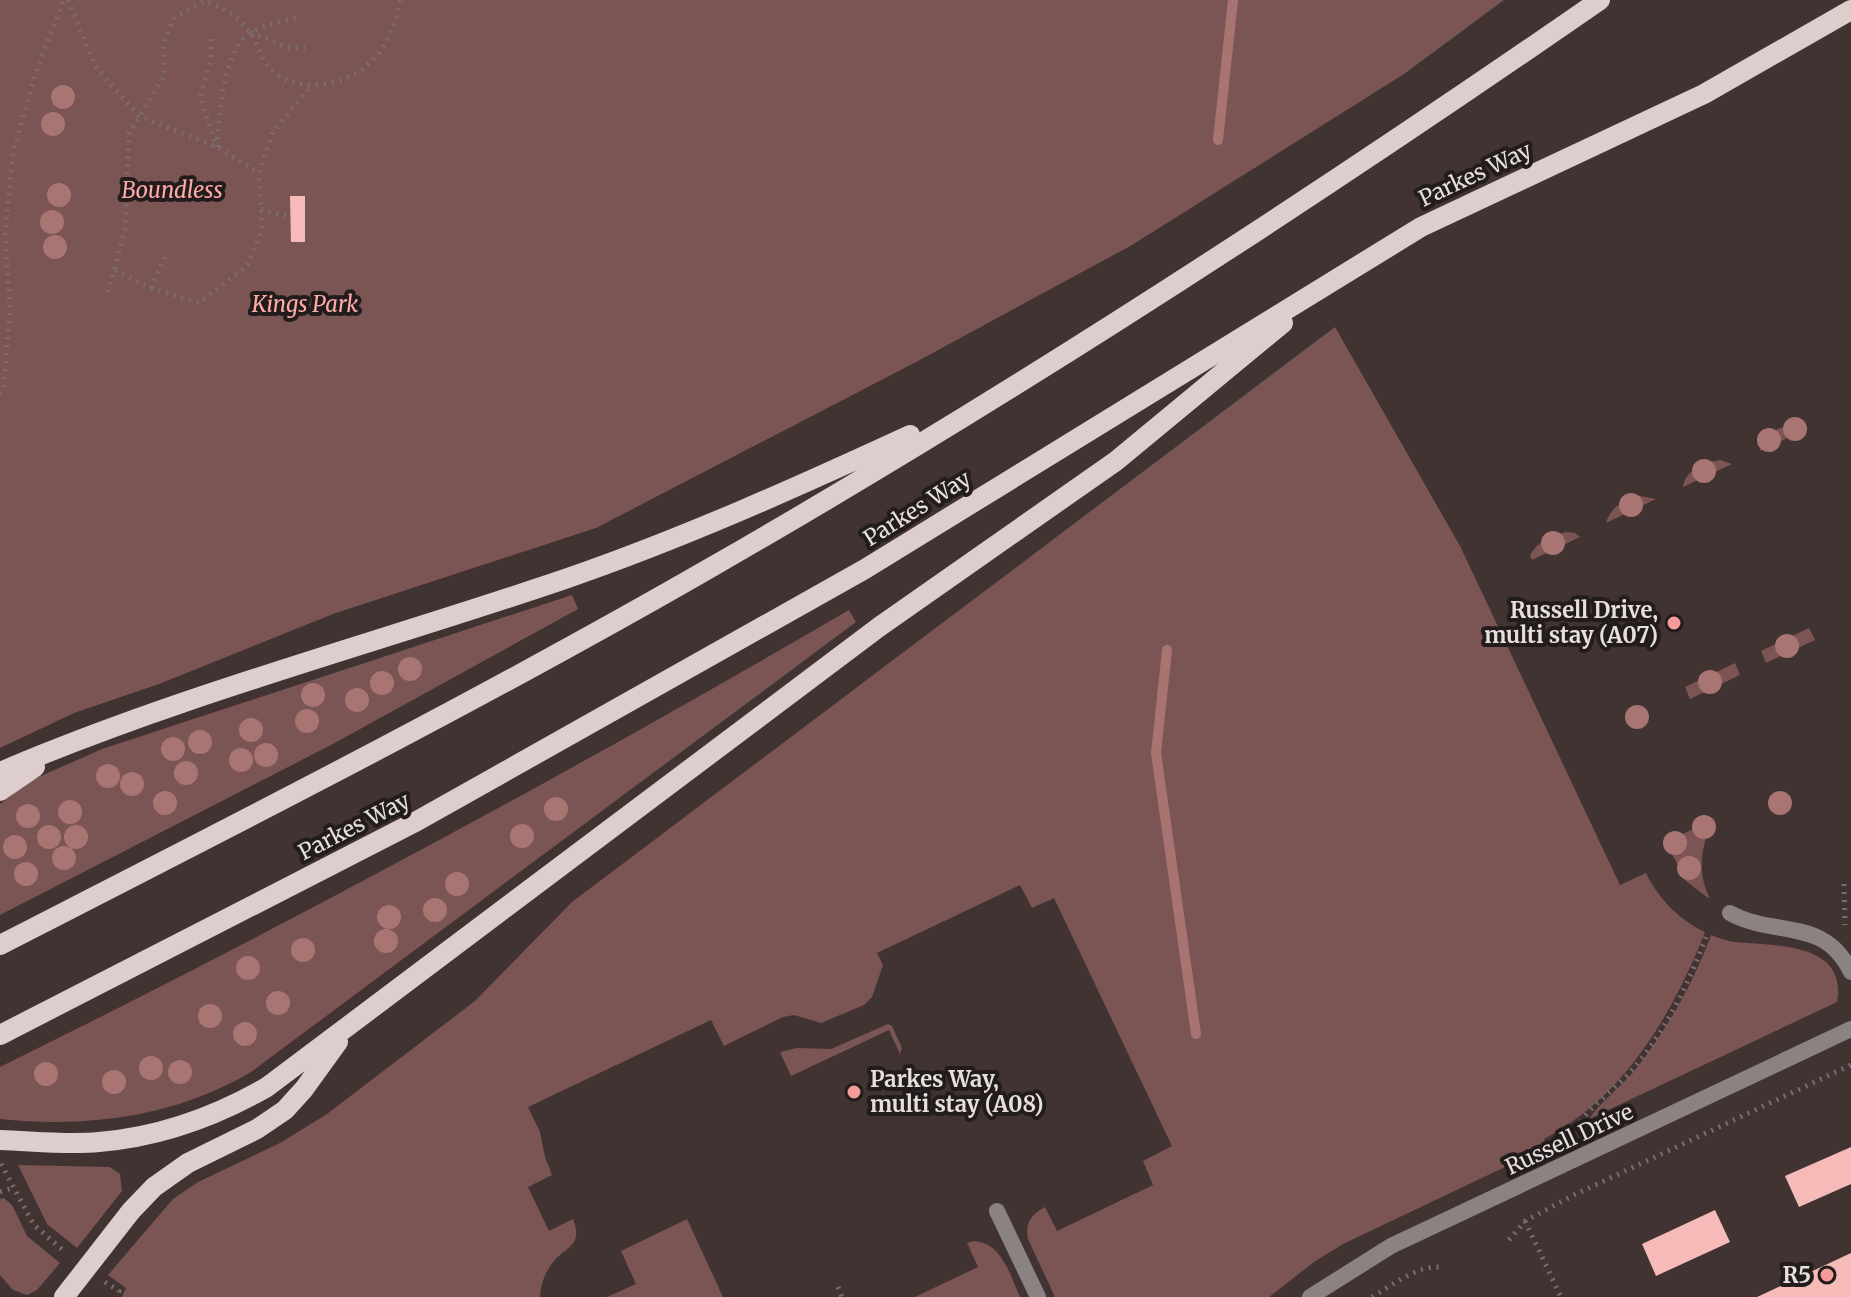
<svg xmlns="http://www.w3.org/2000/svg" width="1851" height="1297" font-family="Merriweather,serif">
<rect width="100%" height="100%" fill="#403332"/>
<path fill="#7b5554" d="M0 0H1504L1404 74 1132 245 916 362 596 528 333 614 159 684 74 713 0 748Z
M1335 327 1460 546 1620 885 1646 873C1658 898 1679 920 1705 932 1673 1014 1624 1097 1544 1139L1547 1147 1343 1244 1314 1262 1269 1297H1055L1028 1239C1025 1223 1031 1214 1045 1207L1057 1231 1153 1185 1143 1161 1172 1146 1054 898 1032 908 1020 885 877 953 883 965 872 997 864 1005 821 1023 794 1015 783 1017 724 1046 711 1020 528 1107 540 1132 545 1157 552 1175 528 1187 549 1231 573 1219C583 1246 568 1245 554 1261 545 1272 541 1283 540 1297H122L126 1288 108 1275 173 1199 198 1182 280 1143 327 1114 475 1001 572 902Z
M1797 424 1808 428 1760 451C1761 433 1781 426 1797 424Z
M1720 460 1732 464 1683 487C1685 470 1705 462 1720 460Z
M1640 496 1656 499 1606 523C1610 507 1625 499 1640 496Z
M1566 532 1575 533 1580 537 1532 560 1530 555C1538 541 1551 536 1566 532Z
M572 595 578 609 331 745 0 915V804L32 780 102 749Z
M849 610 856 622 251 1072C175 1117 88 1128 0 1119V1067C288 925 571 772 849 610Z
M1809 628 1815 640 1766 663 1761 651Z
M1735 663 1740 675 1690 699 1685 687Z
M1714 819C1702 843 1696 870 1709 896L1708 898 1686 881 1666 842Z
M1711 935C1719 938 1727 941 1735 942 1772 946 1848 941 1837 1002L1589 1119C1601 1101 1621 1087 1635 1070 1667 1030 1694 982 1711 935Z
M888 1024 892 1026 902 1048 900 1054 889 1030 791 1076 780 1052 797 1048 831 1049Z
M18 1165 110 1167 120 1174 122 1191 77 1248 47 1224Z
M4 1198 12 1205 27 1236 60 1263 37 1290 27 1295 13 1290 0 1275V1199Z
M687 1219 723 1297H607L636 1284 621 1251Z
M974 1241C1002 1243 1010 1275 1020 1297H915L978 1267 967 1243Z"/>
<g fill="none" stroke-linecap="round" stroke-linejoin="round">
<path stroke="#a97371" stroke-width="10" d="M1218 140 1233 0
M1167 650 1156 753 1196 1034"/>
</g>
<path fill="#f6bbb8" d="M290 196H305V242H291Z
M1851 1147V1184L1799 1207 1785 1176Z
M1715 1210 1730 1242 1656 1276 1642 1244Z
M1851 1253V1297H1757Z"/>
<g fill="none" stroke-linecap="round" stroke-linejoin="round">
<path stroke="#796d6d" stroke-width="5" stroke-dasharray="2 6" stroke-linecap="butt" d="M68 0 95 66 139 116 217 147 259 173
M251 32 286 47 305 48
M211 39V60L200 97 215 142
M217 147C220 116 222 45 254 31 268 24 286 20 302 16
M261 209 291 217
M115 270 151 288 199 303 247 266 262 231 259 173 273 132 310 87
M151 288 167 253
M108 292 125 230 129 133 165 75 163 44 175 17 205 1C228 10 244 19 256 42 259 49 262 59 267 65 293 97 345 87 372 61 389 44 395 22 401 0
M0 394 4 386 10 308 5 234 13 153 35 74 64 0
M1844 884 1845 925
M1577 1129C1585 1109 1617 1088 1632 1070 1666 1031 1690 981 1707 934
M1 1164 34 1225 65 1252
M0 1192 12 1188
M1525 1221 1561 1297
M1509 1240 1525 1221 1574 1195 1851 1065
M105 1282 119 1291 116 1297
M838 1287 842 1297
M1372 1297C1392 1286 1420 1262 1444 1268"/>
<path stroke="#8a8382" stroke-width="16" d="M1730 913C1775 938 1824 916 1851 972
M997 1211 1038 1297"/>
<path stroke="#8a8382" stroke-width="16" d="M1310 1297 1391 1246 1851 1029"/>
<path stroke="#ddcecd" stroke-width="20" d="M0 772C183 694 377 643 565 579 684 538 797 487 910 435
M0 791 35 767
M0 945C238 823 477 702 710 568 1015 393 1311 200 1600 0
M0 1035 417 821 865 569 1421 227 1704 94 1851 10
M0 1140C33 1141 66 1145 99 1142 159 1137 215 1117 267 1087L879 627 1116 461 1283 323
M64 1297 131 1211 154 1187 188 1163 257 1129 285 1110 304 1089 338 1042"/>
</g>
<g fill="#a87573">
<circle cx="63" cy="97" r="12"/>
<circle cx="53" cy="124" r="12"/>
<circle cx="59" cy="195" r="12"/>
<circle cx="52" cy="222" r="12"/>
<circle cx="55" cy="247" r="12"/>
<circle cx="1795" cy="429" r="12"/>
<circle cx="1769" cy="440" r="12"/>
<circle cx="1704" cy="471" r="12"/>
<circle cx="1631" cy="505" r="12"/>
<circle cx="1553" cy="543" r="12"/>
<circle cx="1787" cy="646" r="12"/>
<circle cx="410" cy="669" r="12"/>
<circle cx="1710" cy="682" r="12"/>
<circle cx="382" cy="683" r="12"/>
<circle cx="313" cy="695" r="12"/>
<circle cx="357" cy="700" r="12"/>
<circle cx="1637" cy="717" r="12"/>
<circle cx="307" cy="721" r="12"/>
<circle cx="251" cy="730" r="12"/>
<circle cx="200" cy="742" r="12"/>
<circle cx="173" cy="749" r="12"/>
<circle cx="266" cy="755" r="12"/>
<circle cx="241" cy="760" r="12"/>
<circle cx="186" cy="773" r="12"/>
<circle cx="108" cy="776" r="12"/>
<circle cx="132" cy="784" r="12"/>
<circle cx="165" cy="803" r="12"/>
<circle cx="1780" cy="803" r="12"/>
<circle cx="556" cy="809" r="12"/>
<circle cx="70" cy="812" r="12"/>
<circle cx="28" cy="816" r="12"/>
<circle cx="1704" cy="827" r="12"/>
<circle cx="522" cy="836" r="12"/>
<circle cx="49" cy="837" r="12"/>
<circle cx="76" cy="837" r="12"/>
<circle cx="1675" cy="843" r="12"/>
<circle cx="15" cy="847" r="12"/>
<circle cx="64" cy="858" r="12"/>
<circle cx="1689" cy="868" r="12"/>
<circle cx="26" cy="874" r="12"/>
<circle cx="457" cy="884" r="12"/>
<circle cx="435" cy="910" r="12"/>
<circle cx="389" cy="917" r="12"/>
<circle cx="386" cy="941" r="12"/>
<circle cx="303" cy="950" r="12"/>
<circle cx="248" cy="968" r="12"/>
<circle cx="278" cy="1003" r="12"/>
<circle cx="210" cy="1016" r="12"/>
<circle cx="245" cy="1034" r="12"/>
<circle cx="151" cy="1068" r="12"/>
<circle cx="180" cy="1072" r="12"/>
<circle cx="46" cy="1074" r="12"/>
<circle cx="114" cy="1082" r="12"/>
</g>
<g fill="#f59b99" stroke="#231c1c" stroke-width="3">
<circle cx="1674" cy="623" r="8"/>
<circle cx="854" cy="1092" r="8"/>
<circle cx="1827" cy="1275" r="8"/>
</g>
<g text-anchor="middle" stroke-width="8" stroke-linejoin="round" paint-order="stroke">
<g font-size="22" fill="#e7dede" stroke="#231c1c">
<text transform="translate(1475 174) rotate(-25)" y="8">Parkes Way</text>
<text transform="translate(917 508) rotate(-32)" y="8">Parkes Way</text>
<text transform="translate(354 826) rotate(-27)" y="8">Parkes Way</text>
<text transform="translate(1569 1139) rotate(-25)" y="8">Russell Drive</text>
</g>
<g font-size="22" font-style="italic" fill="#feaba8" stroke="#231c1c">
<text x="172" y="198">Boundless</text>
<text x="305" y="312">Kings Park</text>
</g>
<g font-size="22" font-weight="bold" fill="#e7dede" stroke="#231c1c" text-anchor="end">
<text x="1658" y="618">Russell Drive,<tspan x="1658" dy="25">multi stay (A07)</tspan></text>
<text x="870" y="1087" text-anchor="start">Parkes Way,<tspan x="870" dy="25">multi stay (A08)</tspan></text>
<text x="1811" y="1283">R5</text>
</g>
</g>
</svg>
